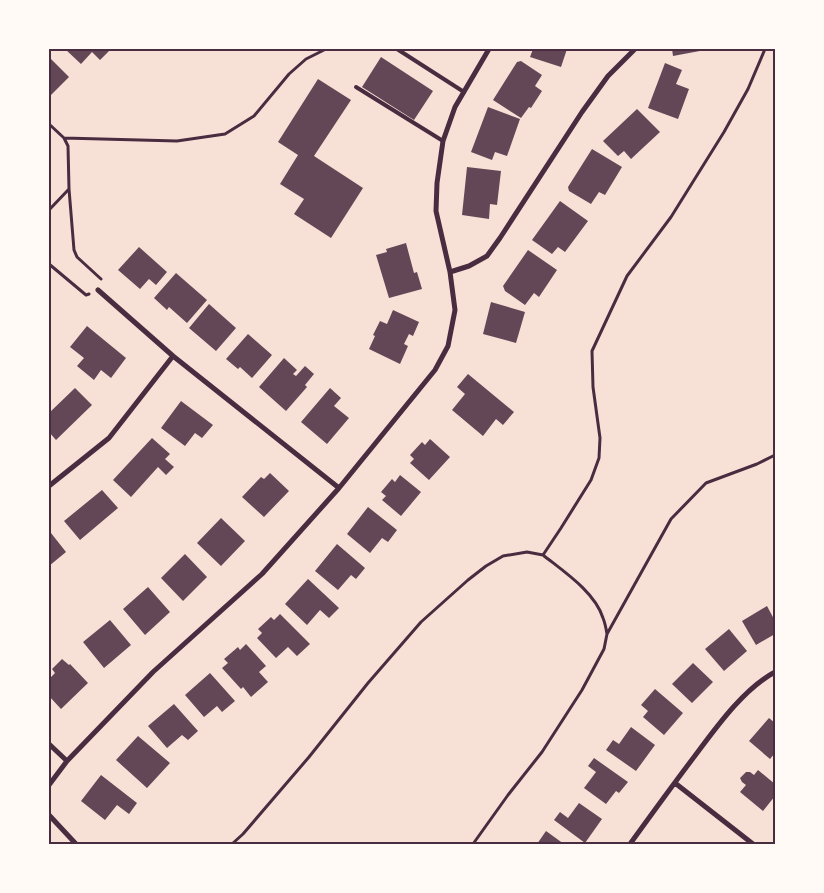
<svg xmlns="http://www.w3.org/2000/svg" width="824" height="893" font-family="Helvetica,sans-serif">
<rect width="100%" height="100%" fill="#f7e1d7"/>
<path fill="#644757" d="M65 49H111L100 60 92 52 81 64Z
M533 49H567L561 67 530 57Z
M672 49H705V50L673 56Z
M381 57 433 91 414 120 362 87Z
M50 58 69 77 49 97V60Z
M521 61 542 75 535 86 542 91 531 108 529 107 521 118 493 100 517 62Z
M665 63 682 70 676 84 689 89 678 119 648 108Z
M318 79 351 100 314 156 363 188 331 238 294 214 304 199 280 184 298 155 278 142Z
M488 107 520 119 507 156 495 152 492 160 471 152Z
M637 109 660 132 631 159 624 151 618 156 603 141Z
M592 149 622 167 605 195 599 192 591 204 569 191 568 187Z
M467 167 501 171 497 205 490 204 489 219 462 215Z
M560 201 588 221 565 252 558 247 552 254 532 240Z
M406 243 414 273 417 272 422 289 389 298 376 255 387 252 386 249Z
M139 247 167 272 156 285 149 279 140 289 118 270Z
M528 250 557 270 539 297 534 293 525 305 505 291 503 286Z
M176 273 207 300 187 323 169 307 167 310 154 298Z
M491 302 525 312 516 343 483 334Z
M209 304 236 328 216 351 189 328Z
M393 310 419 322 413 336 409 334 404 344 408 346 400 364 369 349 375 336 373 335 380 321 387 324Z
M87 326 126 358 111 378 101 370 94 380 77 366 84 358 70 347Z
M248 334 272 355 252 378 240 367 238 369 226 359Z
M284 358 297 370 293 374 296 376 305 366 314 374 305 385 307 387 286 411 259 387Z
M468 374 514 412 503 425 496 419 483 436 452 410 465 394 457 387Z
M75 388 92 405 56 440 49 432V413Z
M330 388 341 398 334 406 349 418 327 444 301 422Z
M181 401 213 425 202 438 195 433 185 446 161 428Z
M152 438 170 454 165 459 174 467 166 475 158 467 131 497 113 480Z
M430 439 450 457 429 480 410 463 414 459 410 455 422 442 425 445Z
M270 473 289 491 264 517 242 497 261 477 264 479Z
M400 475 421 492 401 516 382 500 386 496 381 492 392 479 395 482Z
M102 490 118 508 80 540 64 521Z
M368 507 397 530 388 542 382 538 370 553 347 534Z
M221 518 245 541 221 566 197 543Z
M51 533 66 552 49 566V535Z
M337 544 365 568 356 579 351 575 338 590 315 571Z
M185 554 207 577 183 601 161 578Z
M308 579 339 608 329 618 320 610 307 625 285 604Z
M148 587 170 612 145 635 123 609Z
M767 606 775 621V634L756 645 742 621Z
M280 614 310 644 297 656 288 647 276 658 257 638 262 633 258 629 271 617 274 620Z
M110 620 131 645 104 668 83 642Z
M729 629 747 651 724 671 705 649Z
M246 644 266 666 259 672 268 682 251 697 243 687 241 689 222 668 228 663 224 659 238 647 240 650Z
M62 659 69 665 70 664 88 683 61 709 49 696V679L55 673 52 669Z
M693 663 713 682 692 703 672 684Z
M210 673 235 701 222 712 217 706 204 717 185 695Z
M655 689 683 713 664 735 643 717 648 711 641 705Z
M174 704 198 731 188 740 182 735 167 748 148 726Z
M769 718 775 723V753L770 759 749 741Z
M631 727 655 745 636 771 606 750 613 740 619 744Z
M138 736 170 763 147 788 116 760Z
M594 758 628 782 619 793 616 791 606 804 584 788 596 772 588 766Z
M758 770 775 784V796L763 811 740 792 746 785 742 782 740 778 746 772H750L754 775Z
M101 775 137 803 129 814 117 805 105 820 81 801Z
M579 803 602 819 585 843 554 820 560 812 568 818Z
M546 831 564 844H537Z"/>
<g fill="none" stroke-linecap="round" stroke-linejoin="round">
<path stroke="#4a2c40" stroke-width="3" d="M49 124 64 138 68 146 69 189 74 250 77 257 101 279
M64 138 177 141 225 134 254 116 289 74 306 59 326 49
M49 210 69 189
M49 264 86 295 89 294
M543 555C563 571 595 592 603 618 605 623 606 628 607 634
M232 844 243 834 309 757 368 683 421 622 468 580 486 566 503 556 527 552 543 555 561 528 591 480 599 458 600 438 593 387 592 351 627 276 671 217 724 132 748 89 765 49
M473 844 508 795 542 752 582 690 604 649 607 634 671 519 706 483 757 464 775 455"/>
<path stroke="#4a2c40" stroke-width="4" d="M397 49 464 92
M356 87 443 141"/>
<path stroke="#4a2c40" stroke-width="5" d="M450 272 469 266 487 256 500 238 582 112 608 76 635 49
M98 290 173 356 339 488
M49 486 109 438 173 356
M49 744 67 761
M675 783 753 844
M49 785 67 761 153 672 262 574 339 488 435 370 448 346 455 310 450 272 436 211 437 183 443 141 455 107 489 49
M49 815 76 844
M630 844C651 815 672 786 694 757 715 729 743 689 775 672"/>
</g>
<rect width="824" height="893" fill="none" stroke="#fffaf5" stroke-width="100"/>
<rect x="50" y="50" width="724" height="793" fill="none" stroke="#4a2c40" stroke-width="2"/>
</svg>
